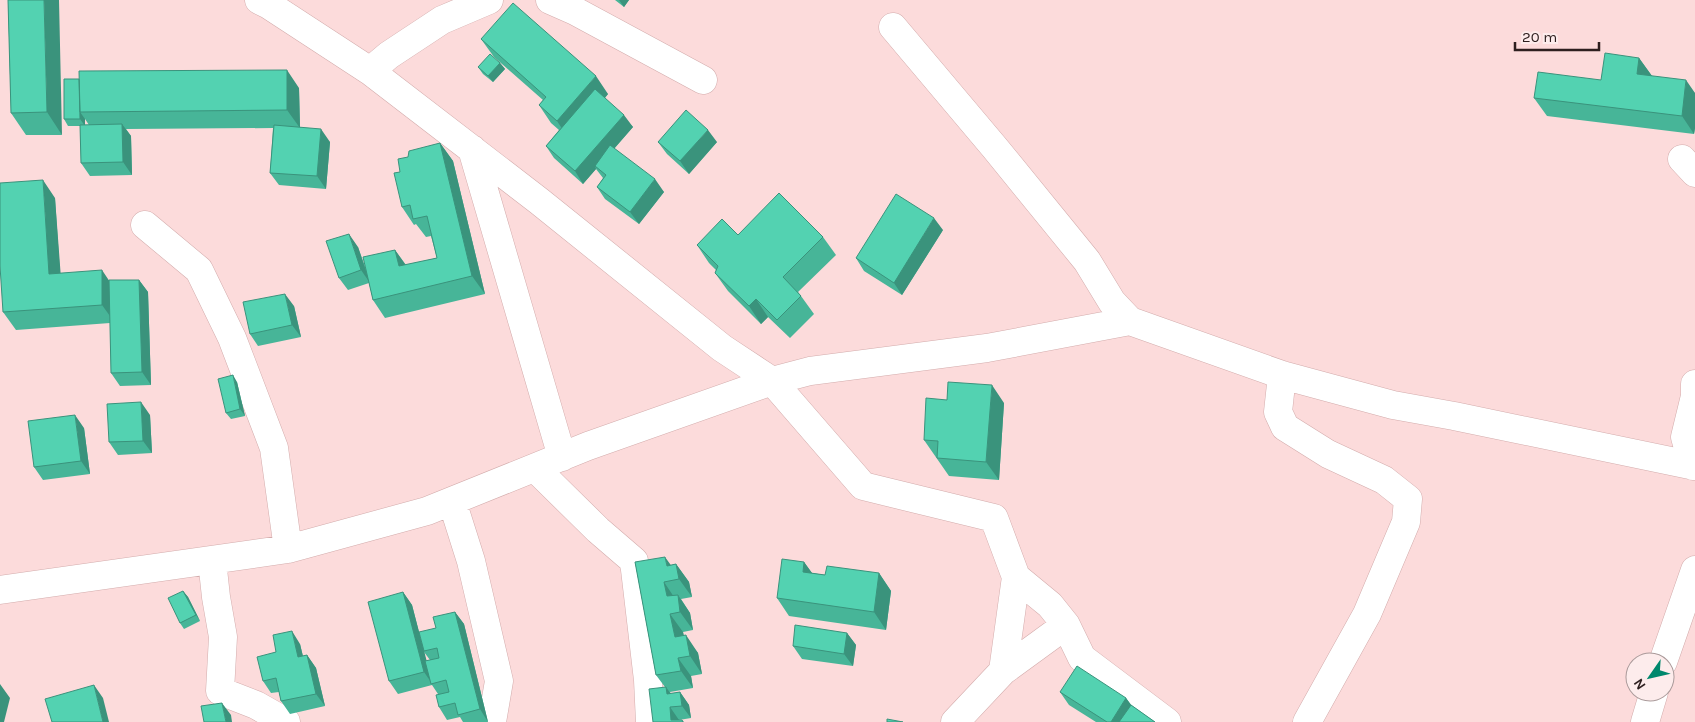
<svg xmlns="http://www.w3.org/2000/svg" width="1695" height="722" font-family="Karla,sans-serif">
<rect width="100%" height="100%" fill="#fcdbdb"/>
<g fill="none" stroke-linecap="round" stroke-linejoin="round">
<defs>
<path id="minor" d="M259 0 269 5 370 71 539 201 722 348 772 381 863 486 994 518 1016 577 1050 605 1066 625 1082 658 1167 722
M550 0 575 11 703 80
M893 27 995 148 1087 261 1112 302 1130 321 1282 375 1393 405 1454 416 1695 466
M370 71 389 55 442 20 489 0
M472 149 562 457
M1682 159 1695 173
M145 225 199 270 232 338 274 448 288 549
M1282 375 1278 412 1285 427 1328 454 1384 480 1408 499 1406 522 1367 614 1307 722
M1693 466 1685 437 1695 396V384
M535 468 598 530 634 561 648 680 650 722
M452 501 471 561 499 681 492 722
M212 560 216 597 223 637 220 691 256 705 286 722
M0 590 288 549 427 511 588 446 772 381 810 371 987 348 1130 321
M1663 662 1695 570
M1003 671 1066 625
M955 722 1003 671 1016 577
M1645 722 1654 692"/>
</defs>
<use href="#minor" stroke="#d3acac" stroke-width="29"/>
<use href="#minor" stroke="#fff" stroke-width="28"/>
</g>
<path fill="#47b598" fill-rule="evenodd" d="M8 0 62 135H26L11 113Z
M615 0H629L624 7Z
M481 39 608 94 605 98 633 127 614 149 664 192 639 224 605 199 597 187 603 178 596 169 583 184 554 158 546 146 559 130 551 123 539 105 543 100 494 57Z
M1639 58 1652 76 1695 93V128L1694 134 1547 116 1534 98 1601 80Z
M500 63 505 69 493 82 483 74 478 67Z
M64 79 299 88 300 127 330 142 326 189 279 185 270 173 273 128 126 129 131 136 132 175 90 176 81 163 80 126H68L64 119ZM85 119 89 125H85Z
M658 142H717L689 174 667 154Z
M440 143 453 161 485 294 385 318 373 300 369 283 348 290 339 278 358 247 366 269 395 250 406 265 437 258 431 236 426 237 416 224 414 225 402 207 400 172 408 157Z
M55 198 60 273 109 280H139L148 292 151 385 120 386 111 373 110 323 16 330 3 312Z
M943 230 902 295 864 271 856 258Z
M738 235 823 237 836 255 798 292 801 296 814 314 790 338 768 317 761 324 728 291 715 273 716 270 709 263 697 245Z
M294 306 301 337 258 346 250 334Z
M237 382 245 416 231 419 226 413Z
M947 400 1004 403 999 480 949 476 924 440Z
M150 415 152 453 118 455 109 442Z
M84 428 90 474 43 480 34 467Z
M635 562 671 565 676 564 689 582 692 597 681 599 690 613 693 630 683 632 684 636 698 653 702 674 691 676 693 688 670 692 671 694 680 692 689 705 691 718 679 720H682L684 722H653L665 687 656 675Z
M804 562 812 573 825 575 879 573 891 591 886 630 789 616 777 598Z
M183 591 188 597 200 621 184 629 180 623Z
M403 592 412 605 422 644 436 628 455 612 464 624 488 722H463L460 717 447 720 439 707 438 694 432 685 398 694 389 681ZM424 652 430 660 426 661Z
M847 633 856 645 853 666 802 659 793 646Z
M300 644 303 656 307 655 316 668 325 706 290 714 281 701 279 692 271 693 263 681 276 652Z
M1060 692 1126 698 1131 705 1155 722H1096L1069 705Z"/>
<path fill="#3a937c" d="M44 0H59L62 135 47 112Z
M619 0H629L624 7Z
M1639 58 1652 76 1637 74Z
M500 63 505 69 493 82 488 76Z
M287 70 299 88 300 128 287 110Z
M596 76 608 94 569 139 557 121Z
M1686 80 1695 93V128L1694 134 1682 116Z
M80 112 85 119V126L80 119Z
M624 115 633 127 597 168 595 166 596 169 583 184 575 171Z
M122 124 131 136 132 175 123 162Z
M321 129 330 142 326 189 317 176Z
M708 130 717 142 689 174 680 161Z
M440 143 453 161 485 294 472 276Z
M655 179 664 192 639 224 630 212Z
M43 180 55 198 62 292 49 274Z
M934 218 943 230 902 295 894 283Z
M349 234 358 247 370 283 361 270Z
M395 250 407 267 399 266Z
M102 270 114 288 115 323 102 305Z
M139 280 148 292 151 385 142 372Z
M285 294 294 306 301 337 292 325Z
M756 299 768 317 761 324 749 306Z
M233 375 237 382 245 416 240 409Z
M992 385 1004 403 999 480 986 462Z
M141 402 150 415 152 453 143 441Z
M75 415 84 428 90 474 81 461Z
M665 557 678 575 667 566Z
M804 562 817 580 803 572Z
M676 564 689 582 692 597 679 579Z
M879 573 891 591 886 630 874 612Z
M664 582 676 600 667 596Z
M183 591 188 597 200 621 196 615Z
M403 592 412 605 433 685 424 672Z
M678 595 690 613 693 630 680 612Z
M455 612 464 624 488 722 480 709Z
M670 614 683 632 687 655 675 637Z
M292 631 300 644 306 670 298 657Z
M847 633 856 645 853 666 844 654Z
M686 635 698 653 702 674 690 656Z
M307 655 316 668 325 706 316 694Z
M678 658 691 676 693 688 681 671Z
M0 684 10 698 4 722H0Z
M94 685 103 698 109 722H103Z
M666 687 675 700 667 694Z
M680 692 689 705 691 718 682 706Z
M1126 698 1135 710 1128 722H1111Z
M222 703 231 715 232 722H226Z
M670 707 679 720H671Z"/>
<path fill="#53d2b1" stroke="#3a937c" d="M8 0H44L47 112 11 113Z
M513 3 596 76 557 121 539 105 546 97 481 39Z
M1605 53 1639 58 1637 74 1686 80 1682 116 1534 98 1538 72 1601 80Z
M490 54 500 63 488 76 478 67Z
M287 70V110L80 112 79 71Z
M64 79H79L80 119H64Z
M595 89 624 115 575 171 546 146Z
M686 110 708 130 680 161 658 142Z
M122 124 123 162 81 163 80 125Z
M274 125 321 129 317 176 270 173Z
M440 143 472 276 373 300 363 257 395 250 399 266 437 258 427 216 413 219 410 205 402 207 394 173 400 172 398 159 408 157 409 151Z
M610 145 655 179 630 212 597 187 606 175 595 166Z
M43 180 49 274 102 270V305L3 312 0 266V183Z
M779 193 823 237 783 277 801 296 777 320 756 299 749 306 715 273 718 266 697 245 722 219 738 235Z
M896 194 934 218 894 283 856 258Z
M349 234 361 270 339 278 326 241Z
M109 280H139L142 372 111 373Z
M285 294 292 325 250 334 243 302Z
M233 375 240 409 226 413 218 379Z
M948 382 992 385 986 462 937 458 938 441 924 440 926 398 947 400Z
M141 402 143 441 109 442 107 404Z
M75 415 81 461 34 467 28 421Z
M665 557 667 566 676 564 679 579 664 582 667 596 678 595 680 612 670 614 675 637 686 635 690 656 678 658 681 671 656 675 635 562Z
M782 559 804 562 803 572 825 575 827 566 879 573 874 612 777 598Z
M183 591 196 615 180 623 168 598Z
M403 592 424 672 389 681 368 602Z
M455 612 480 709 458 715 455 703 439 707 436 695 449 692 446 680 431 684 425 661 439 658 437 648 424 651 419 632 436 628 433 617Z
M795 625 847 633 844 654 793 646Z
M292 631 298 657 307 655 316 694 281 701 276 678 263 681 257 657 276 652 273 635Z
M1077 666 1126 698 1111 722H1107L1060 692Z
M94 685 103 722H52L45 699Z
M666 687 667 694 680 692 682 706 670 707 671 720H682L683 722H653L649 689Z
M222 703 226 722H204L201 706Z
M1131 705 1155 722H1119Z
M887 719 903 722H887Z"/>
<g transform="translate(1650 677) rotate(236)"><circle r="24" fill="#fdecec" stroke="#aa9a9a"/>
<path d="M0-4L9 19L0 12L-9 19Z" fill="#00886d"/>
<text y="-8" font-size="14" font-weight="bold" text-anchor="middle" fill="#2e1f1f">N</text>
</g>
<path d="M1515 42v8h84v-8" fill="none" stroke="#2e1f1f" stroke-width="2.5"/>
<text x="1522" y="42" font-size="15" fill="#2e1f1f" stroke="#fdecec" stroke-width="4" paint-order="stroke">20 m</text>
</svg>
